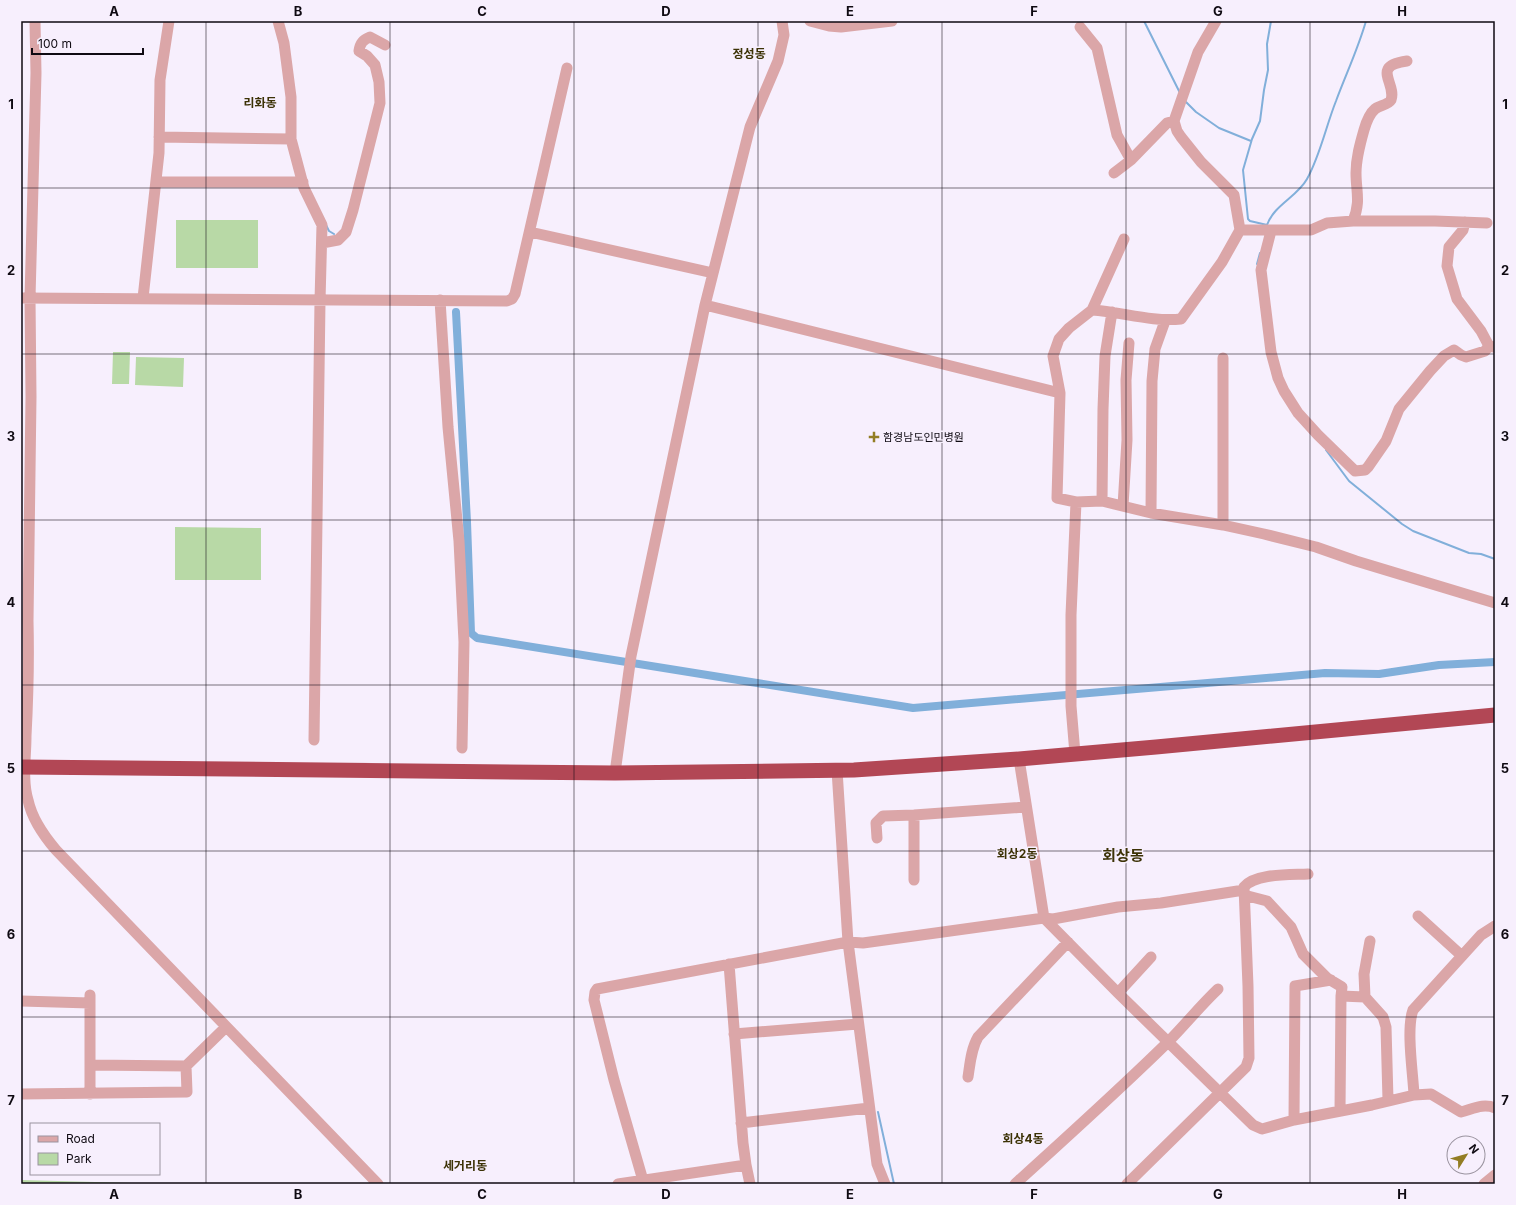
<svg xmlns="http://www.w3.org/2000/svg" width="1516" height="1205" font-family="Inter,'Noto Sans KR',sans-serif">
<rect width="100%" height="100%" fill="#f7effd"/>
<path fill="#b8d9a6" d="M176 220H258V268H176Z
M113 352H130L129 384H112Z
M136 357 184 358 183 387 135 385Z
M175 527 261 528V580H175Z
M21 1180 132 1183V1184H21Z"/>
<g fill="none" stroke-linecap="round" stroke-linejoin="round">
<path stroke="#81afda" stroke-width="2" d="M1144 21 1180 93
M1271 21 1267 44 1268 70 1264 90 1260 121 1252 139 1243 170 1248 219 1250 221 1267 225C1274 205 1297 197 1307 179 1320 156 1326 126 1336 101 1346 74 1358 49 1366 21
M1186 102 1196 112 1219 128 1251 141
M326 225 329 231 334 234
M1257 264 1260 253
M1326 450 1349 481 1402 524 1413 531 1469 553 1481 554 1495 559
M878 1112 894 1184"/>
<path stroke="#81afda" stroke-width="8" d="M456 312 467 522 471 633 477 638 913 708 1325 673 1379 674 1439 665 1495 662"/>
<path stroke="#dba6a8" stroke-width="11" d="M35 21 36 73 30 298 31 397 28 621C29 659 28 698 26 736 26 757 22 780 28 800 32 819 44 836 56 850L378 1184
M278 21 284 43 291 97V139L304 188 322 225 320 301 314 740
M810 21 829 26 841 27 892 21
M1080 27 1097 48 1117 135 1131 160
M159 137 291 139
M1114 173 1131 160 1167 123 1174 121
M156 182H303
M1353 221C1361 201 1356 192 1356 173 1356 158 1360 144 1364 130 1366 123 1369 114 1375 109 1380 105 1388 105 1391 100 1397 83 1370 66 1407 61
M1465 222 1463 230 1449 247 1447 266 1457 299 1481 331 1489 346 1494 347
M1240 230H1311L1327 223 1353 221H1435L1487 223
M1271 231 1261 270 1271 352 1278 378 1284 391 1298 413 1318 435 1355 471 1365 470 1368 467 1386 441 1399 409 1430 371 1444 356 1454 350 1461 355 1466 357 1485 351 1489 346
M530 232 713 273
M1124 239 1092 310 1069 328 1059 339 1053 356 1060 393 1057 498 1076 502 1102 501 1151 513 1223 525 1264 534 1316 547 1356 561 1495 603
M322 243 338 240 346 232 353 210 380 103 379 82 375 65 367 56 359 51C360 43 363 40 370 37L385 45
M21 298 507 301 512 299 515 294 567 68
M143 298 159 153 160 80 169 21
M440 300 448 427 459 541 464 642 462 748
M705 305 1060 393
M1092 310C1122 312 1151 322 1181 319L1222 262 1240 230 1234 195 1201 162 1181 137 1177 131 1174 121 1198 52 1216 21
M1102 501 1103 409 1105 356 1112 312
M1123 506 1127 440 1126 380 1129 343
M1151 513 1152 381 1155 349 1165 321
M1223 525V358
M1075 754 1071 706V615L1076 502
M1019 759 1044 918 1118 993 1253 1125 1262 1129 1294 1120 1372 1105 1414 1095 1431 1094 1461 1112C1473 1109 1483 1103 1495 1108
M837 770 848 942 877 1164 885 1184
M615 773 631 656 705 305 750 127 778 61 784 35 782 21
M877 838 876 823 883 816 914 815 1025 807
M914 880V815
M1244 895 1267 901 1291 927 1303 954 1327 978 1342 987 1341 996 1340 1111
M1418 916 1462 956
M1370 941 1364 974 1365 997 1383 1017 1386 1027 1388 1100
M729 964 743 1143 746 1165 750 1184
M1118 993 1151 957
M90 995V1094
M1341 996 1365 997
M21 1001 90 1003
M734 1034 858 1024
M90 1065 186 1066
M968 1077C970 1064 971 1049 978 1037L1068 942
M21 1094 187 1092 186 1066 226 1027
M1414 1095C1413 1073 1406 1029 1413 1010L1481 935 1495 926
M1294 1120 1295 986 1331 980
M741 1123 869 1108
M618 1184 746 1165
M644 1184 614 1080 594 1000 595 992 597 989 848 942 863 943 1044 918 1053 919 1118 907 1161 903 1244 890
M1015 1184C1067 1137 1118 1091 1168 1042 1185 1025 1200 1006 1218 989
M1127 1184 1246 1067 1249 1058 1248 986 1244 887C1255 873 1292 875 1308 874
M1484 1184 1495 1175"/>
<path stroke="#b24755" stroke-width="15" d="M21 767 615 773 854 770 1019 759 1156 747 1495 715"/>
</g>
<path fill="none" stroke="#0f0a12" stroke-width="1" stroke-opacity="0.55" d="M206 21V1184M390 21V1184M574 21V1184M758 21V1184M942 21V1184M1126 21V1184M1310 21V1184M21 188H1495M21 354H1495M21 520H1495M21 685H1495M21 851H1495M21 1017H1495"/>
<path fill="#937d24" stroke="#f7effd" stroke-width="1.5" d="M872 431h4v4h4v4h-4v4h-4v-4h-4v-4h4z"/>
<g text-anchor="middle" stroke-width="3" stroke-linejoin="round" paint-order="stroke">
<g font-size="11" fill="#0f0a12" stroke="#f7effd" text-anchor="start">
<text x="883" y="441">함경남도인민병원</text>
</g>
<g font-size="12" font-weight="bold" fill="#3c3206" stroke="#f7effd">
<text x="749" y="58">정성동</text>
<text x="260" y="107">리화동</text>
<text x="1017" y="858">회상2동</text>
<text x="1023" y="1143">회상4동</text>
<text x="465" y="1170">세거리동</text>
</g>
<g font-size="15" font-weight="bold" fill="#3c3206" stroke="#f7effd">
<text x="1123" y="861">회상동</text>
</g>
</g>
<rect width="1516" height="1205" fill="none" stroke="#f7effd" stroke-width="44"/>
<rect x="30" y="1123" width="130" height="52" fill="#f7effd" stroke="#9a939f"/>
<rect x="38" y="1136" width="20" height="6" fill="#dba6a8" stroke="#9a939f"/>
<text x="66" y="1143" font-size="12" fill="#0f0a12">Road</text>
<rect x="38" y="1153" width="20" height="12" fill="#b8d9a6" stroke="#9a939f"/>
<text x="66" y="1163" font-size="12" fill="#0f0a12">Park</text>
<g transform="translate(1466 1155) rotate(53)"><circle r="19" fill="#f7effd" stroke="#9a939f"/>
<path d="M0-3L7 15L0 10L-7 15Z" fill="#937d24"/>
<text y="-6" font-size="11" font-weight="bold" text-anchor="middle" fill="#0f0a12">N</text>
</g>
<path d="M32 48v6h111v-6" fill="none" stroke="#0f0a12" stroke-width="2"/>
<text x="38" y="48" font-size="12" fill="#0f0a12" stroke="#f7effd" stroke-width="3" paint-order="stroke">100 m</text>
<rect x="22" y="22" width="1472" height="1161" fill="none" stroke="#0f0a12" stroke-width="1.5"/>
<g font-size="13" text-anchor="middle" font-weight="bold" fill="#0f0a12">
<text x="114" y="16">A</text>
<text x="298" y="16">B</text>
<text x="482" y="16">C</text>
<text x="666" y="16">D</text>
<text x="850" y="16">E</text>
<text x="1034" y="16">F</text>
<text x="1218" y="16">G</text>
<text x="1402" y="16">H</text>
<text x="11" y="109">1</text>
<text x="1505" y="109">1</text>
<text x="11" y="275">2</text>
<text x="1505" y="275">2</text>
<text x="11" y="441">3</text>
<text x="1505" y="441">3</text>
<text x="11" y="607">4</text>
<text x="1505" y="607">4</text>
<text x="11" y="773">5</text>
<text x="1505" y="773">5</text>
<text x="11" y="939">6</text>
<text x="1505" y="939">6</text>
<text x="11" y="1105">7</text>
<text x="1505" y="1105">7</text>
<text x="114" y="1199">A</text>
<text x="298" y="1199">B</text>
<text x="482" y="1199">C</text>
<text x="666" y="1199">D</text>
<text x="850" y="1199">E</text>
<text x="1034" y="1199">F</text>
<text x="1218" y="1199">G</text>
<text x="1402" y="1199">H</text>
</g>
</svg>
